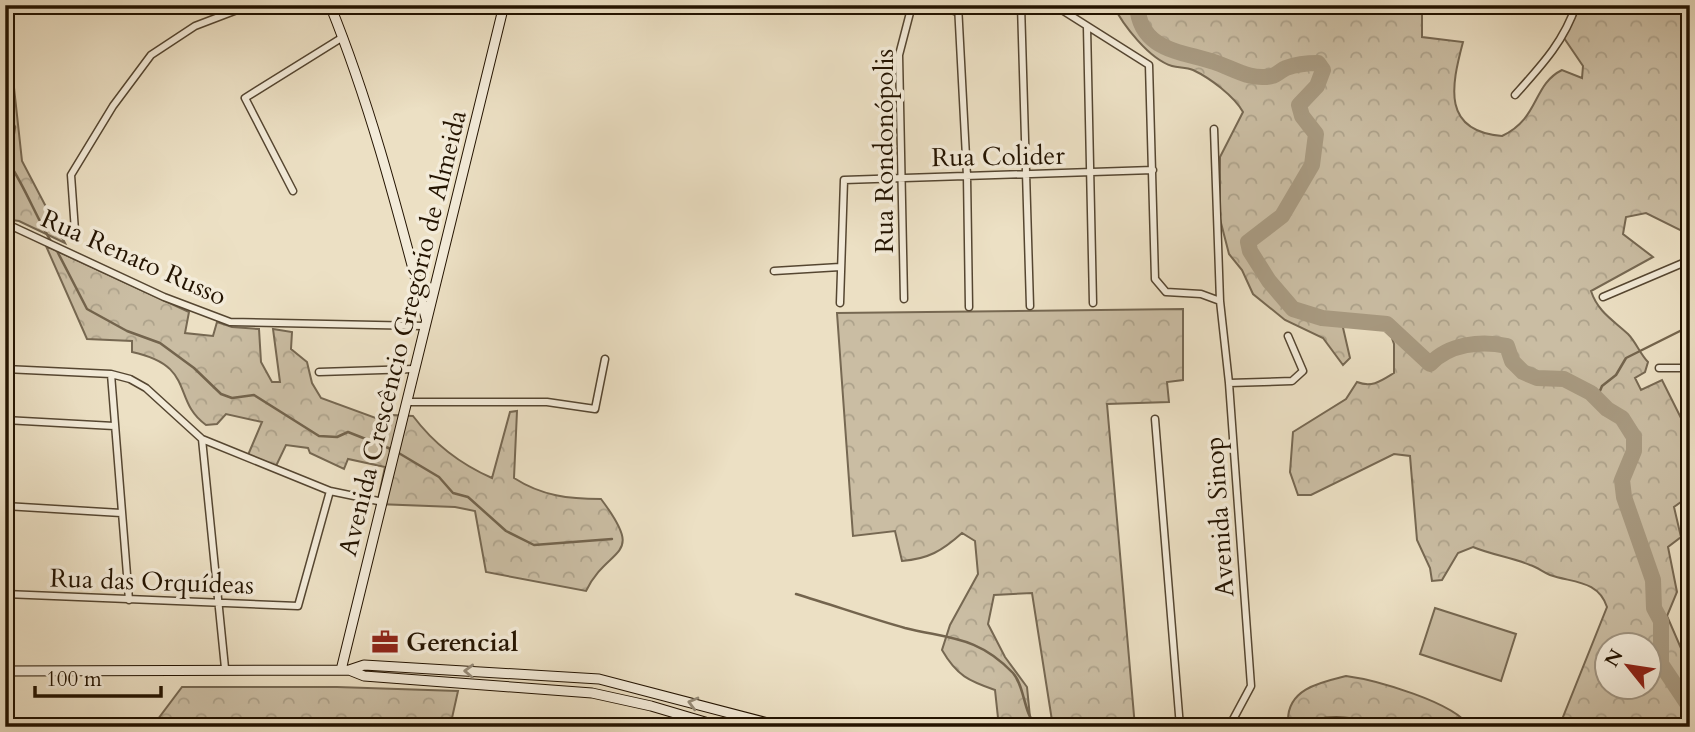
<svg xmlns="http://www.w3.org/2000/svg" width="1695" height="732" font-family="Cardo,serif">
<defs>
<pattern id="forest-crowns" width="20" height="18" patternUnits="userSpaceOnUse" patternTransform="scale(1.75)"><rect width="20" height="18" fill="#cabda3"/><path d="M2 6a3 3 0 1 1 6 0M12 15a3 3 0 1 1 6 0" fill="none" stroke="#ada28b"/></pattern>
</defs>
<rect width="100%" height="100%" fill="#ece0c4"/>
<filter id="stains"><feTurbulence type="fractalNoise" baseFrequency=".00286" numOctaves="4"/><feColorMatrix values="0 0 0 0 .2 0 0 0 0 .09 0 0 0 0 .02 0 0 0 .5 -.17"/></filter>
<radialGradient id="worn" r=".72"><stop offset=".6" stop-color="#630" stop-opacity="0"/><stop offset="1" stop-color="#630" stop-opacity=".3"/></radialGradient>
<path fill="url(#forest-crowns)" stroke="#766852" stroke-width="2" fill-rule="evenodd" d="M5 5 22 161 65 243 19 221 5 219Z
M1113 5H1422V37L1463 42C1451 87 1442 131 1502 136 1540 118 1532 85 1562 70L1582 78 1583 66 1564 38 1581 5H1690V235L1646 213 1626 217 1623 234 1653 257 1591 291C1598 312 1613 320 1628 334 1636 342 1640 354 1648 362L1645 372 1635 378 1641 390 1662 380 1690 436V490L1688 497 1674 507 1681 537 1668 547 1677 592 1667 616 1690 669V727H1559L1607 607C1598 580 1573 583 1550 575 1543 572 1537 567 1530 565 1511 557 1492 555 1473 547L1458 553 1442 580 1432 581 1430 568 1417 540 1410 456 1394 454 1311 495H1298L1290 472 1293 432 1346 399 1357 382C1372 388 1381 381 1394 373V344L1387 324 1341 319 1350 358 1343 365 1323 338 1285 320 1253 294 1242 270 1229 254 1220 219V157L1243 112C1234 96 1210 78 1193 70 1186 67 1179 68 1172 66 1149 59 1123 25 1113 5ZM1608 644H1650V686H1608Z
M46 246 189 312 185 333 213 336 217 322 232 327 259 329 261 362 272 382H280L273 329 292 332 291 349 307 362 312 383 321 398 381 420 392 415 413 416C434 444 460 464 492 478L510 412 517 411 514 478C542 496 569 499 601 499 647 560 609 544 586 591L486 572 475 511 455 507 377 504 385 467 348 459 344 469 310 453 308 448 286 445 276 466 248 455 262 422 226 414 217 424 206 425C171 400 197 366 132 352V341L87 339Z
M1183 309V380L1167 382 1169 402 1107 404 1135 727H1053L1032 593 994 595 988 624 1005 657 1027 687 1031 727H999L995 690C969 681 957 676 942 650L950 625 978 574 975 541 962 533C942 551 928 559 902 561L895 531 853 536 837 313Z
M1346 676C1376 680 1454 702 1470 727H1259L1262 723 1288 720C1288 688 1322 682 1346 676Z
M182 687H337L458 691 450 727H152Z"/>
<path fill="#cabda3" stroke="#766852" stroke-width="2" d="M1435 608 1516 634 1501 681 1420 654Z"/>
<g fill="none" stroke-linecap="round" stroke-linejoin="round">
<path stroke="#73644d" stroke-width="2.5" d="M5 107 15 127 9 163C26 189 36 217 52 243
M56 249 87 309 127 331 160 343 194 368 221 394 232 398 254 395 319 436 337 437 348 432 391 449
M1597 398 1602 386 1616 375 1626 358 1690 326
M397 452 439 477 453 493 468 497 506 531 534 545 612 539
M796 594C833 605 869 618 905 628 949 639 978 636 1013 673 1025 687 1023 711 1036 727
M1300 727C1325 710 1363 719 1390 727"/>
<path stroke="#a89a81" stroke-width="16" d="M1137 5C1140 51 1181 51 1214 62 1233 68 1250 81 1272 76 1277 75 1281 70 1286 68 1297 64 1307 63 1318 63L1323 70 1317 86 1299 105 1302 116 1316 134 1312 165 1282 216 1248 242 1250 251 1269 281 1293 309 1322 318 1387 324 1430 364C1449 344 1481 340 1507 346L1512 361 1523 372 1537 378 1564 379 1591 393 1607 409 1622 418 1634 437V451L1622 480 1624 497 1653 580 1654 608 1661 621V664L1689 706V727"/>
<defs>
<path id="street" d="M939 5 957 12
M958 5 967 176 969 307
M1021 5 1030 306
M1054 5 1149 65 1155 279 1166 292 1201 294 1220 301
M1087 27 1093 303
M1515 95C1540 67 1564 42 1576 5
M1214 129 1220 301 1229 383 1251 686 1229 727
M293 191 245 98 343 37
M5 223 164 297 230 322 424 326
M75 231 71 175 113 106 151 55 195 26 250 5
M774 271 840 267
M1603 297 1690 260
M904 299 899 55 912 5
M840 303 844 180 1153 170
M1659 368H1690
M5 369 111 374 130 379 146 388 202 439 330 491 383 502
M319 372 414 369
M111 374 129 600
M1229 383 1292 381 1303 371 1288 336
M407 402H547L595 409 605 359
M1155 419 1180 727
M5 420 114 426
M202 439 225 668
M5 506 121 513
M5 594 298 606 330 491"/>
<path id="secondary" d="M330 5C371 106 398 212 426 318
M341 670 504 5
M349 670 364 676 592 693 651 706 722 727
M5 671 349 670 364 665 599 679 783 727"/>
</defs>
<use href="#street" stroke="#554631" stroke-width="9"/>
<use href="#secondary" stroke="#231300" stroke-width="11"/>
<use href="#street" stroke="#f3ebd9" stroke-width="6"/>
<use href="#secondary" stroke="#f3ebd9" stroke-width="9"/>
</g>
<defs><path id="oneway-chevron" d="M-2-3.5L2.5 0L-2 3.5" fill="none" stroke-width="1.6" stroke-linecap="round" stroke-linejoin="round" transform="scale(1.75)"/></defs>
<g stroke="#958a77">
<use href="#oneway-chevron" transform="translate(469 671) rotate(-178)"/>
<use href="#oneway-chevron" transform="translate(693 703) rotate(-165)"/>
</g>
<defs>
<symbol id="office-bare" viewBox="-9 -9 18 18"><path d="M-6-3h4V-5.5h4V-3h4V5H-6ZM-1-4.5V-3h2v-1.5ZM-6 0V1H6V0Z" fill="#8f2418" stroke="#f3ebd9" stroke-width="2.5" paint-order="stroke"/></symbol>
</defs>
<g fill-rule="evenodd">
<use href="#office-bare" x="366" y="623" width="38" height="38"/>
</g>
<g text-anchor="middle" stroke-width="7" stroke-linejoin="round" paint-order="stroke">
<g font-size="26" fill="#231300" stroke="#f3ebd9">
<text transform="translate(884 151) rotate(-90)" y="9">Rua Rondonópolis</text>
<text transform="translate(998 156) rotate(-1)" y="9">Rua Colider</text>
<text transform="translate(134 257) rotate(24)" y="9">Rua Renato Russo</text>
<text transform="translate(402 333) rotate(-76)" y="9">Avenida Crescêncio Gregório de Almeida</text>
<text transform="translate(1219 517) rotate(-94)" y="9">Avenida Sinop</text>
<text transform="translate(152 581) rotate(2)" y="9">Rua das Orquídeas</text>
</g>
<g font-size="26" font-weight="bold" fill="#231300" stroke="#f3ebd9" text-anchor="start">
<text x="406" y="651">Gerencial</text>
</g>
</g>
<rect width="1695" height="732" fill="none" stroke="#ece0c4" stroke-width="28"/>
<rect x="7" y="7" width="1681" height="718" fill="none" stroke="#231300" stroke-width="3.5"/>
<rect x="14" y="14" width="1667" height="704" fill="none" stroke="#231300" stroke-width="2"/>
<g transform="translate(1628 666) rotate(300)"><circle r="33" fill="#f3ebd9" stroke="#a09582" stroke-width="2"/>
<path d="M0-5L12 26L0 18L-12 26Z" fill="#8f2418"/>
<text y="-10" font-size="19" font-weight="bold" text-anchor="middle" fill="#231300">N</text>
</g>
<path d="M35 686v10h126v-10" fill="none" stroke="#231300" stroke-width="3.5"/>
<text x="46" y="686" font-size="21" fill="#231300" stroke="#f3ebd9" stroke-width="5" paint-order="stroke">100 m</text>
<rect width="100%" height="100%" filter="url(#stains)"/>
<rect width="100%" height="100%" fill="url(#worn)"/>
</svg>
